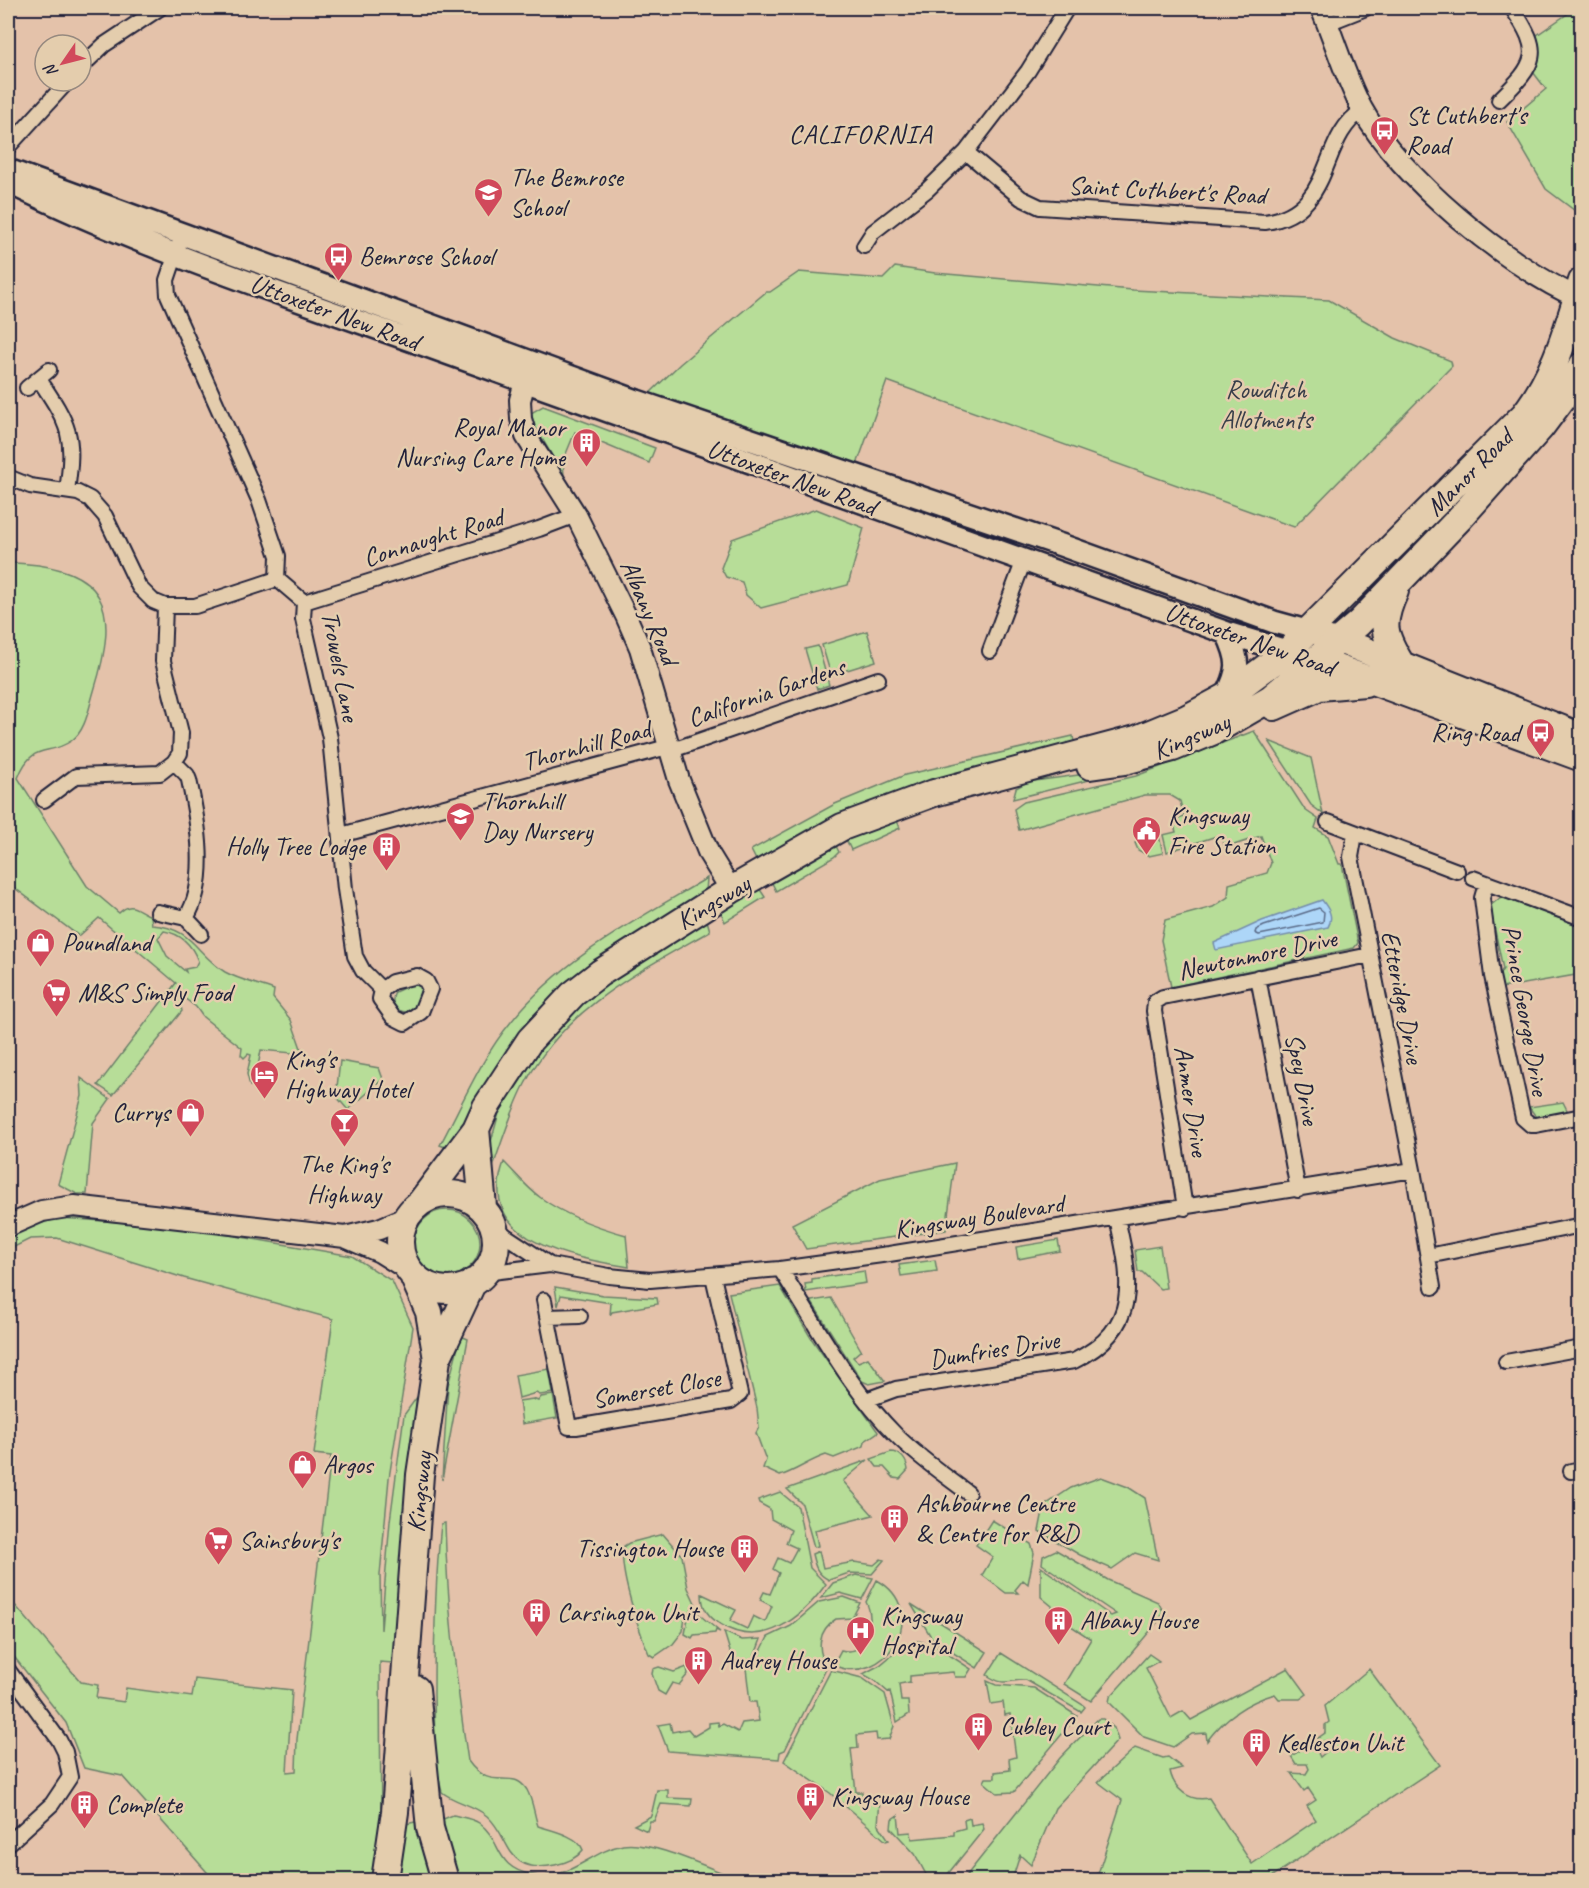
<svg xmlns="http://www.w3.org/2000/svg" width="1589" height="1888" font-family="Caveat,sans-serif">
<rect width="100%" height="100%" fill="#e4c2aa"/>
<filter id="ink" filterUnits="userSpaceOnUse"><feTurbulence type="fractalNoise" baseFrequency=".0167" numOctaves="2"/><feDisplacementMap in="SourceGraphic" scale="12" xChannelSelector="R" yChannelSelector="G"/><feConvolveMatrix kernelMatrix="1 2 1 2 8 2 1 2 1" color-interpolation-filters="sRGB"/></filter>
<g filter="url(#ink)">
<path fill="#b7dd98" stroke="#6c806a" stroke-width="1.5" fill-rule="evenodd" d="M1576 8H1581L1582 204 1578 213 1546 189 1507 122 1546 89 1533 72 1537 35Z
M895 267 935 273 1133 290 1329 300 1395 338 1451 361 1452 366 1294 527 887 381 855 470 648 395 680 364 766 292H770L799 272 883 279Z
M543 406 655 448 649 463 575 432 563 461 564 476 534 425 531 413Z
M816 509 864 528 848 585 761 608 746 595 742 582 726 577 721 568 732 539Z
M8 553 14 563C108 567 120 608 94 691 89 707 86 731 71 741 48 757 32 741 18 778L87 886 119 913C132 900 136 910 151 916L152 925C193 928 195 953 225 972 239 980 259 984 274 990L273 998 291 1020 303 1054 261 1050 255 1083 250 1086 247 1074 251 1055 248 1054 244 1058 241 1055 242 1048 203 1017 196 1007 184 998 181 1007 182 1011 113 1095 98 1085 176 983 99 918 79 936 8 883ZM164 931C182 934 192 945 198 961L195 967 185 969 186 972 167 956 158 938Z
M867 631 876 661 831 675 822 645Z
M818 646 829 685 817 689 805 649Z
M1254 731 1305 810 1318 819 1315 828 1328 836 1339 864H1342L1358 943 1354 948 1171 987 1161 940 1165 920 1213 907 1228 897 1229 884 1267 873 1271 863 1261 836 1225 848 1220 835 1167 852 1163 835 1176 832 1173 821 1184 817 1180 801 1170 795H1145L1019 830 1014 809 1024 802 1136 776Z
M1073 736 1074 742C1021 765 972 769 919 786 861 803 809 832 757 862L751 850 835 804 905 775Z
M1269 741 1311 758 1323 814 1311 805Z
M1145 766 1013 799 1016 788 1027 782Z
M896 818 900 828 851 850 845 837Z
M1159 836 1163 853 1149 856 1138 850 1135 843Z
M835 844 839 852 834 857 776 891 771 881Z
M707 878 706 892 553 997C510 1041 482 1096 450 1149L440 1145C462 1104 481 1058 511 1022 562 958 638 919 707 878Z
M757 885 765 897 725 922 720 910Z
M1501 897 1581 926V974L1502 988 1499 975 1503 969 1490 906Z
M706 917 710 931C640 971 563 1009 525 1084 511 1111 502 1141 492 1170L490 1145 499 1113 525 1059 567 1010Z
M416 982 421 987 417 1005 407 1012C394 1011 390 1003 395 992Z
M340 1061 379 1068 383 1079 348 1110 336 1096Z
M81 1078 110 1099 93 1123 87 1194H77L58 1184 82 1096Z
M1563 1102 1568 1112 1537 1118 1529 1107Z
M504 1162C516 1174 527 1188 541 1198 566 1216 597 1227 626 1235L629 1267C573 1258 475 1242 504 1162Z
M955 1163 946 1230 806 1249 792 1224 880 1179Z
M414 1243a33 33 0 1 1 66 0a33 33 0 1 1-66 0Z
M60 1218 176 1226 352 1256 392 1281 413 1327 389 1478 380 1575 381 1630 390 1521 404 1415 417 1397 404 1507 393 1663 380 1662 381 1845 376 1880H214L122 1776 84 1768 66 1723 8 1649V1597L81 1682 98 1685 96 1698 124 1702 126 1688 192 1697 195 1679 292 1690 287 1772 296 1771 297 1739 331 1456 314 1454 333 1319 184 1278 57 1238 30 1239 8 1250V1240L24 1228Z
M1058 1240 1060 1251 1018 1259 1016 1247Z
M1160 1246 1166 1288 1160 1289 1142 1272H1138L1135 1250Z
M935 1260 937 1271 901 1276 899 1265Z
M864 1271 866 1283 806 1292 805 1284 812 1283V1279Z
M780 1286 811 1338 878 1432 865 1441 864 1446 834 1458 826 1455C808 1461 798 1470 780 1476L763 1468 766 1460 756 1433 759 1427 757 1408 729 1293Z
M555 1287 603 1295 657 1298 658 1304 612 1312 610 1315 611 1303 561 1295 558 1306Z
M831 1298 861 1350 853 1357 858 1362 868 1358 885 1381 869 1384 862 1381 811 1301Z
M461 1336 468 1339 442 1480 448 1385Z
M549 1369 553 1393 540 1395 536 1393 519 1398 515 1375Z
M553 1395 557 1418 522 1424 519 1401 533 1399 538 1401 541 1397Z
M891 1452C901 1452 907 1461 908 1470L900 1479 894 1478 884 1467H877L871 1459Z
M868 1460 843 1481 873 1515 815 1530 818 1546 814 1547 802 1504 787 1489Z
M1101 1477 1128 1487 1145 1498 1158 1560 1135 1553 1112 1569 1080 1555 1039 1531 1044 1506 1071 1488Z
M780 1492 798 1507 810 1568 826 1584C802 1618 762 1651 720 1624 709 1617 702 1609 702 1594L736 1610 730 1621 747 1629 753 1616 765 1622 772 1606 760 1600 764 1592 770 1594 779 1573 773 1569 778 1558 789 1563 797 1548 786 1543 791 1530 771 1519 770 1509 759 1503 758 1500Z
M992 1520 1031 1544 1034 1553 1028 1584 1023 1580 1015 1590 1018 1593H1006L982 1575 993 1557 976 1545Z
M445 1523C447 1603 456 1682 468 1761 491 1794 512 1766 527 1790 533 1801 534 1814 538 1826 551 1830 579 1836 583 1850 577 1858 565 1863 555 1865 504 1875 512 1838 487 1816 473 1804 455 1803 442 1792 433 1760 435 1727 434 1695 434 1638 435 1581 441 1524Z
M663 1534 682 1556 688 1588 696 1605 685 1616 683 1631 673 1644 654 1657 649 1654C640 1633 617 1567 624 1546L629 1543Z
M1056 1550 1108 1580 1158 1602 1163 1611 1161 1618 1091 1701 1064 1684 1091 1639 1050 1612 1053 1607 1041 1597V1567L1111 1616 1116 1614 1042 1564 1043 1556Z
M819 1551 823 1568 854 1562 874 1565 881 1559 884 1560 872 1574 849 1573 829 1580C817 1574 815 1567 812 1554Z
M856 1575 873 1578 862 1599 840 1593 821 1598 833 1583Z
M877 1580C933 1611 885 1689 833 1665L841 1650C868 1658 876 1620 866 1602Z
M844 1597 860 1603 852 1618 836 1619C818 1630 816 1650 827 1666L785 1750 780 1752 779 1759 668 1751 658 1725 670 1723 672 1732 688 1729 694 1736 709 1727V1723L718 1722 719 1726 723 1724 738 1732 742 1723 759 1721 756 1702H750L746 1668 756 1661 768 1637 791 1626 819 1602Z
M911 1604 987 1652 977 1668 933 1640Z
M696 1612 720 1632 716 1630 715 1633 694 1635 692 1638 685 1634 688 1618Z
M724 1632 742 1640 761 1639 754 1658 743 1664 732 1658Z
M918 1641 934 1645 971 1669 966 1677H955L953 1672 910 1676V1682L899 1684 901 1701H908L909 1714 897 1722 890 1691 888 1692 874 1680 863 1674 880 1665 904 1645Z
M1001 1653 1083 1705 1085 1707 1081 1712 1026 1680C1011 1679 1005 1688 987 1675Z
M1149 1654 1159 1661 1146 1668 1171 1718 1183 1711 1191 1720 1288 1668 1307 1694 1300 1699H1279L1275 1694C1247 1702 1225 1717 1207 1741L1206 1733 1192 1734 1173 1747 1144 1737 1109 1702 1110 1697Z
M659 1667 674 1672 687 1667 688 1674 679 1685 672 1683 665 1695 658 1691 652 1674 653 1669Z
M1369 1669 1440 1765 1267 1880H1096L1122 1800 1098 1782 1135 1748 1163 1758 1168 1757 1182 1768 1170 1771C1174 1790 1190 1802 1209 1798L1252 1864 1316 1820 1307 1806 1316 1800 1308 1788 1304 1791 1291 1773 1306 1774 1309 1769 1307 1764H1296L1291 1756 1309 1745 1316 1749 1320 1757 1333 1746 1328 1740 1318 1743 1315 1740 1325 1733V1725L1329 1722 1325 1706Z
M831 1670 862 1678 885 1694 894 1726 889 1739 877 1740 876 1733 857 1735 858 1748 851 1749 856 1792H862L863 1801 880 1800 878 1824 889 1840 886 1841 830 1793 784 1761Z
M987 1681 996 1685 1034 1688 1077 1716 1014 1792 997 1793 984 1782 986 1778H995V1772L1010 1770 1009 1759 1016 1757 1010 1714 1005 1715 1003 1702 991 1704Z
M1098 1719H1103L1114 1728 1118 1740 1055 1808 1031 1865 1020 1855 1012 1880H963L1060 1758Z
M657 1790H668V1798L692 1799 691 1806 661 1804 654 1821H650L647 1831 634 1825 651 1816Z
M453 1815C461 1817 472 1818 479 1823 503 1840 493 1868 533 1875 568 1882 591 1851 623 1845 652 1840 712 1870 741 1880H454L436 1822Z
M898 1815 900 1833 911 1832 912 1839 954 1835V1831L965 1828 964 1820 970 1818 971 1825 982 1823 984 1829 943 1880H929L915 1854 891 1828 892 1819Z
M415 1822 418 1824 437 1880H393L406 1824Z"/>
<path fill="#add6f8" stroke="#758eac" stroke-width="1.5" d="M1322 900C1329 909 1334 917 1328 927L1216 950 1214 943 1262 921Z"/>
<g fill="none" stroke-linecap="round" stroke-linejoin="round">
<path stroke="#5a6a87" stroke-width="1.5" d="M1319 908 1324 912 1323 922 1259 935 1255 933 1256 930 1264 926Z"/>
<defs>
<path id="street" d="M1328 23 1366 8
M81 67 104 45 160 8
M1499 100C1537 63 1543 53 1512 8
M8 147 68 81
M966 152 1021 198 1040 207 1265 222C1336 212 1317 139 1363 110
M183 233 167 280 168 295 259 500 278 556 277 579 304 602 303 619 330 738 345 889 355 956 363 971 382 990 392 982 417 976 426 981 430 989 421 1012 405 1023 393 1017 380 999 382 990
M864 246 873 232 927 190 966 152 1028 71 1067 8
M39 379C70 426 75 435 67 491
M27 388 49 370
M8 477 30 486 78 493 90 499 105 516 139 587 153 601 165 606H195L277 579
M304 602 539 529 576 515
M990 651 1024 560
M174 762 187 775 189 780C198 821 209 882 186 918
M44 800 76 776 160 773 174 762 180 753 181 733 163 661 165 606
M1328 822 1457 871
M1355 834 1351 857 1413 1170 1433 1287
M341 835 660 749 681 747 878 679
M1473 878 1582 918
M1486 884 1482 898 1492 976 1523 1118 1531 1125H1536L1582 1116
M158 912 186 918 201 934
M1258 977 1298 1190
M1185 1208 1154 1011 1155 1002 1163 997 1370 955
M492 1224 506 1236 550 1265
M1428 1256 1582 1225
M780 1269C817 1325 848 1387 896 1435 918 1457 943 1474 968 1493
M484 1273 550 1265 609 1276 650 1280 780 1269 889 1254 1413 1170
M544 1300 569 1427H576L731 1401 740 1394 713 1276
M547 1317 580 1316
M1506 1362 1582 1348
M866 1400 896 1389 1074 1361C1141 1328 1131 1280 1117 1218
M1571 1471 1582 1469
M8 1670 59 1740 65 1752 70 1777 52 1804 8 1844"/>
<path id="secondary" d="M1321 8C1335 41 1345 77 1362 109 1398 176 1508 267 1577 297L1582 296
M529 367 520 400 521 419 526 436 576 515 626 616 640 648 679 780 709 854 731 890
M8 1226 42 1211 74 1206 345 1237 379 1229 405 1218
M345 1237 380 1252 407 1269"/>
<path id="primary" d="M8 170 637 401 1061 545 1274 622 1339 640
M8 182C150 252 303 301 452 355 710 450 969 542 1227 633L1300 655
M1226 697C1240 670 1240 661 1227 633"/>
<path id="highway" d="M1395 591C1380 624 1383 634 1401 664
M1339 640 1582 737
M1315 660 1582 758
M1274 707 1319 687 1365 683
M1090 766 1125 761 1173 748 1214 731 1271 698 1359 623 1459 519 1541 427 1562 399 1582 366
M476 1129 483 1207
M400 1242a48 48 0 1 1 96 0a48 48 0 1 1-96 0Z
M420 1203 476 1129 486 1107 530 1040 573 994 600 973 731 890 842 827 934 793 1136 739 1187 718 1226 697 1288 651 1524 415C1555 376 1567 329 1582 281
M437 1359 473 1282
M416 1689 430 1828 445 1880
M385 1880 395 1812 420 1475 437 1359 429 1312 414 1278"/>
</defs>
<use href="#street" stroke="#22223b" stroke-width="18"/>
<use href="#secondary" stroke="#22223b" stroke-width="24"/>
<use href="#primary" stroke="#22223b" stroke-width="26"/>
<use href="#highway" stroke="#22223b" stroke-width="30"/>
<use href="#street" stroke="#e4cdad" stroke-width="14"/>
<use href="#secondary" stroke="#e4cdad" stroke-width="20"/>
<use href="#primary" stroke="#e4cdad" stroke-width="21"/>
<use href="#highway" stroke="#e4cdad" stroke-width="26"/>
</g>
</g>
<defs>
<symbol id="bus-pin" viewBox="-11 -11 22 30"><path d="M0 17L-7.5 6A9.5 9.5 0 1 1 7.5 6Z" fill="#d1495b" stroke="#e4cdad"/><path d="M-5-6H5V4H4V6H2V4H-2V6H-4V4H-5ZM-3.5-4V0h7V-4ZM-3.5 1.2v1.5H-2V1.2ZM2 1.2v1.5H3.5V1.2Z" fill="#fff"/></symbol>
<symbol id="school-pin" viewBox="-11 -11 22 30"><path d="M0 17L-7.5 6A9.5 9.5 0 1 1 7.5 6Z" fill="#d1495b" stroke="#e4cdad"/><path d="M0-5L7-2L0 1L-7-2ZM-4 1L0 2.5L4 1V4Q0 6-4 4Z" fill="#fff"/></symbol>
<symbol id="building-pin" viewBox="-11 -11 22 30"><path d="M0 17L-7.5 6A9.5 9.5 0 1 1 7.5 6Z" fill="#d1495b" stroke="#e4cdad"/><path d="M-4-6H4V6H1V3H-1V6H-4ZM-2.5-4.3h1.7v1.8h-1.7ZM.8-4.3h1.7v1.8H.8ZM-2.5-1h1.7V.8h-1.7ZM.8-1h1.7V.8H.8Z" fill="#fff"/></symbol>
<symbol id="civic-pin" viewBox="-11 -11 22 30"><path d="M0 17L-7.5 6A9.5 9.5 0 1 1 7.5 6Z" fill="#d1495b" stroke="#e4cdad"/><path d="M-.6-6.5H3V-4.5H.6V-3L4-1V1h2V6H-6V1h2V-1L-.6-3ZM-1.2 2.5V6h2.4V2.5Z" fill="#fff"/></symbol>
<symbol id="shop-pin" viewBox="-11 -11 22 30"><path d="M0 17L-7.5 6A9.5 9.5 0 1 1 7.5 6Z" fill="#d1495b" stroke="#e4cdad"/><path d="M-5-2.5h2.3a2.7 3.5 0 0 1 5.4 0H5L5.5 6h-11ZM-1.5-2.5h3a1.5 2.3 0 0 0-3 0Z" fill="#fff"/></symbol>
<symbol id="supermarket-pin" viewBox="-11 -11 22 30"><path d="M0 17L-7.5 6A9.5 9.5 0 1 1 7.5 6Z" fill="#d1495b" stroke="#e4cdad"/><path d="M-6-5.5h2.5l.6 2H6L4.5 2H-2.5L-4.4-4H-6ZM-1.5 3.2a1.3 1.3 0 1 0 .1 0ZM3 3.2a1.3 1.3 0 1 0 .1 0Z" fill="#fff"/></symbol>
<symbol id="hotel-pin" viewBox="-11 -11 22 30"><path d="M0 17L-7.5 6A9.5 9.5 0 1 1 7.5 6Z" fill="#d1495b" stroke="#e4cdad"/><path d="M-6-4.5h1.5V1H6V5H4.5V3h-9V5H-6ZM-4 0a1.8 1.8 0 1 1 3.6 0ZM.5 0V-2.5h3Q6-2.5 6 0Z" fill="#fff"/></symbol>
<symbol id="bar-pin" viewBox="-11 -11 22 30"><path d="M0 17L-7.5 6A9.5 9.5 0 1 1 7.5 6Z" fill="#d1495b" stroke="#e4cdad"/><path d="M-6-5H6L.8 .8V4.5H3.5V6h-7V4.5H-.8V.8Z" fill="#fff"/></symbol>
<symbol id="hospital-pin" viewBox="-11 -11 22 30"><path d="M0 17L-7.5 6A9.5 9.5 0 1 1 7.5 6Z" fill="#d1495b" stroke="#e4cdad"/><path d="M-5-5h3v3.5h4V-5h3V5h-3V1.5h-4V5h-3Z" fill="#fff"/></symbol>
</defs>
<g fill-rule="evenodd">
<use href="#bus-pin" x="1368" y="114" width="33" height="45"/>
<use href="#school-pin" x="472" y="176" width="33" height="45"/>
<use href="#bus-pin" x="322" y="240" width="33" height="45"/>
<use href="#building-pin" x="570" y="426" width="33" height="45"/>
<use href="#bus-pin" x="1524" y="716" width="33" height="45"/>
<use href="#school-pin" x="444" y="800" width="33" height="45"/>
<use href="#civic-pin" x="1130" y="814" width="33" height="45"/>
<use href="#building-pin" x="370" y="830" width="33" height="45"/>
<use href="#shop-pin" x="24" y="926" width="33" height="45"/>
<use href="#supermarket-pin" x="40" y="976" width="33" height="45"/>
<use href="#hotel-pin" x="248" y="1058" width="33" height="45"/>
<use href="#shop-pin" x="174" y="1096" width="33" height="45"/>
<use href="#bar-pin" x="328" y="1106" width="33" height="45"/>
<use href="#shop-pin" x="286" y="1448" width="33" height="45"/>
<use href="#building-pin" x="878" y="1502" width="33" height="45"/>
<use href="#supermarket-pin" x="202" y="1524" width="33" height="45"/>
<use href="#building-pin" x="728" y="1532" width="33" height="45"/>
<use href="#building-pin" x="520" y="1596" width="33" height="45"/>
<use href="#building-pin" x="1042" y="1604" width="33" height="45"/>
<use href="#hospital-pin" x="844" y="1614" width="33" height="45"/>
<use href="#building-pin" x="682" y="1644" width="33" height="45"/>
<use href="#building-pin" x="962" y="1710" width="33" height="45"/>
<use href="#building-pin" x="1240" y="1726" width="33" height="45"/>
<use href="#building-pin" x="794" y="1780" width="33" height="45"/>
<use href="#building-pin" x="68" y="1788" width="33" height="45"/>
</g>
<g text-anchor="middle" stroke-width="5" stroke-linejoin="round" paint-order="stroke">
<g font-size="26" fill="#22223b" stroke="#e4cdad" text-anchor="start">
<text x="1406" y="124">St Cuthbert's<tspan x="1406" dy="30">Road</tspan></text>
<text x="510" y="186">The Bemrose<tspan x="510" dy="30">School</tspan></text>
<text x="359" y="265">Bemrose School</text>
<text x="565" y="436" text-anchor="end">Royal Manor<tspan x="565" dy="30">Nursing Care Home</tspan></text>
<text x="1520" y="741" text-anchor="end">Ring Road</text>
<text x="482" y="810">Thornhill<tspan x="482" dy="30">Day Nursery</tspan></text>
<text x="1168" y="824">Kingsway<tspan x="1168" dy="30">Fire Station</tspan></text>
<text x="365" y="855" text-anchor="end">Holly Tree Lodge</text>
<text x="62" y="951">Poundland</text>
<text x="78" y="1001">M&amp;S Simply Food</text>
<text x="285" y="1068">King's<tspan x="285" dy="30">Highway Hotel</tspan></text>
<text x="170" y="1121" text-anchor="end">Currys</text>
<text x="344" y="1173" text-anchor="middle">The King's<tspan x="344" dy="30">Highway</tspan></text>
<text x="323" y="1473">Argos</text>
<text x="916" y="1512">Ashbourne Centre<tspan x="916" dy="30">&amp; Centre for R&amp;D</tspan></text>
<text x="239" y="1549">Sainsbury's</text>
<text x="723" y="1557" text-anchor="end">Tissington House</text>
<text x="557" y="1621">Carsington Unit</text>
<text x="881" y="1624">Kingsway<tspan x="881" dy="30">Hospital</tspan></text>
<text x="1080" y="1629">Albany House</text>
<text x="720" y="1669">Audrey House</text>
<text x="1000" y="1735">Cubley Court</text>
<text x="1277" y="1751">Kedleston Unit</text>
<text x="831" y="1805">Kingsway House</text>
<text x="106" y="1813">Complete</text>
</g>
<g font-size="26" fill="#22223b" stroke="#e4cdad">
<text transform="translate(1167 190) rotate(3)" y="9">Saint Cuthbert's Road</text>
<text transform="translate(335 312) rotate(20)" y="9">Uttoxeter New Road</text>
<text transform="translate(1469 472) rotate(-45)" y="9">Manor Road</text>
<text transform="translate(792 477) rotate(20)" y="9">Uttoxeter New Road</text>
<text transform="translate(433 537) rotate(-17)" y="9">Connaught Road</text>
<text transform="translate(650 612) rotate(67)" y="9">Albany Road</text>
<text transform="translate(1250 639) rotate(19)" y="9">Uttoxeter New Road</text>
<text transform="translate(341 666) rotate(79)" y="9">Trowels Lane</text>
<text transform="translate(766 692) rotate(-19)" y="9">California Gardens</text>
<text transform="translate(1191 736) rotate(-23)" y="9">Kingsway</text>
<text transform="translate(586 745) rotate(-15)" y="9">Thornhill Road</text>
<text transform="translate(713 902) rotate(-31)" y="9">Kingsway</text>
<text transform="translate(1257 954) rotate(-12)" y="9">Newtonmore Drive</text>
<text transform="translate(1403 997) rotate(79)" y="9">Etteridge Drive</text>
<text transform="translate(1526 1010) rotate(80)" y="9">Prince George Drive</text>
<text transform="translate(1303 1079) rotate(79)" y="9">Spey Drive</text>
<text transform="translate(1192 1101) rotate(81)" y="9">Anmer Drive</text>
<text transform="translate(979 1216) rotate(-9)" y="9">Kingsway Boulevard</text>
<text transform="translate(994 1349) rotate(-9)" y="9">Dumfries Drive</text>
<text transform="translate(656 1388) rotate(-10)" y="9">Somerset Close</text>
<text transform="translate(419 1492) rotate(-84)" y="9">Kingsway</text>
</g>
<g font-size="26" fill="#383e49" stroke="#e4cdad">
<text x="1266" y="398">Rowditch<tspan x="1266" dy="30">Allotments</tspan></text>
</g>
<g font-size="27" letter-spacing="1.5" fill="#22223b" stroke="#e4cdad">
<text x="861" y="143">CALIFORNIA</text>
</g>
</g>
<rect width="1589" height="1888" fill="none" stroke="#e4cdad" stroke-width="30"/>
<rect x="15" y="15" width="1559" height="1858" fill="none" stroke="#22223b" stroke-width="2" filter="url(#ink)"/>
<g transform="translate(63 63) rotate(235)"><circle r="28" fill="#e4cdad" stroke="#96897f" stroke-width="1.5"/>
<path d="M0-4.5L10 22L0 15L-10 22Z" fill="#d1495b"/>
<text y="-9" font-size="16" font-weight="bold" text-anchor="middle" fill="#22223b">N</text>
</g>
</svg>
